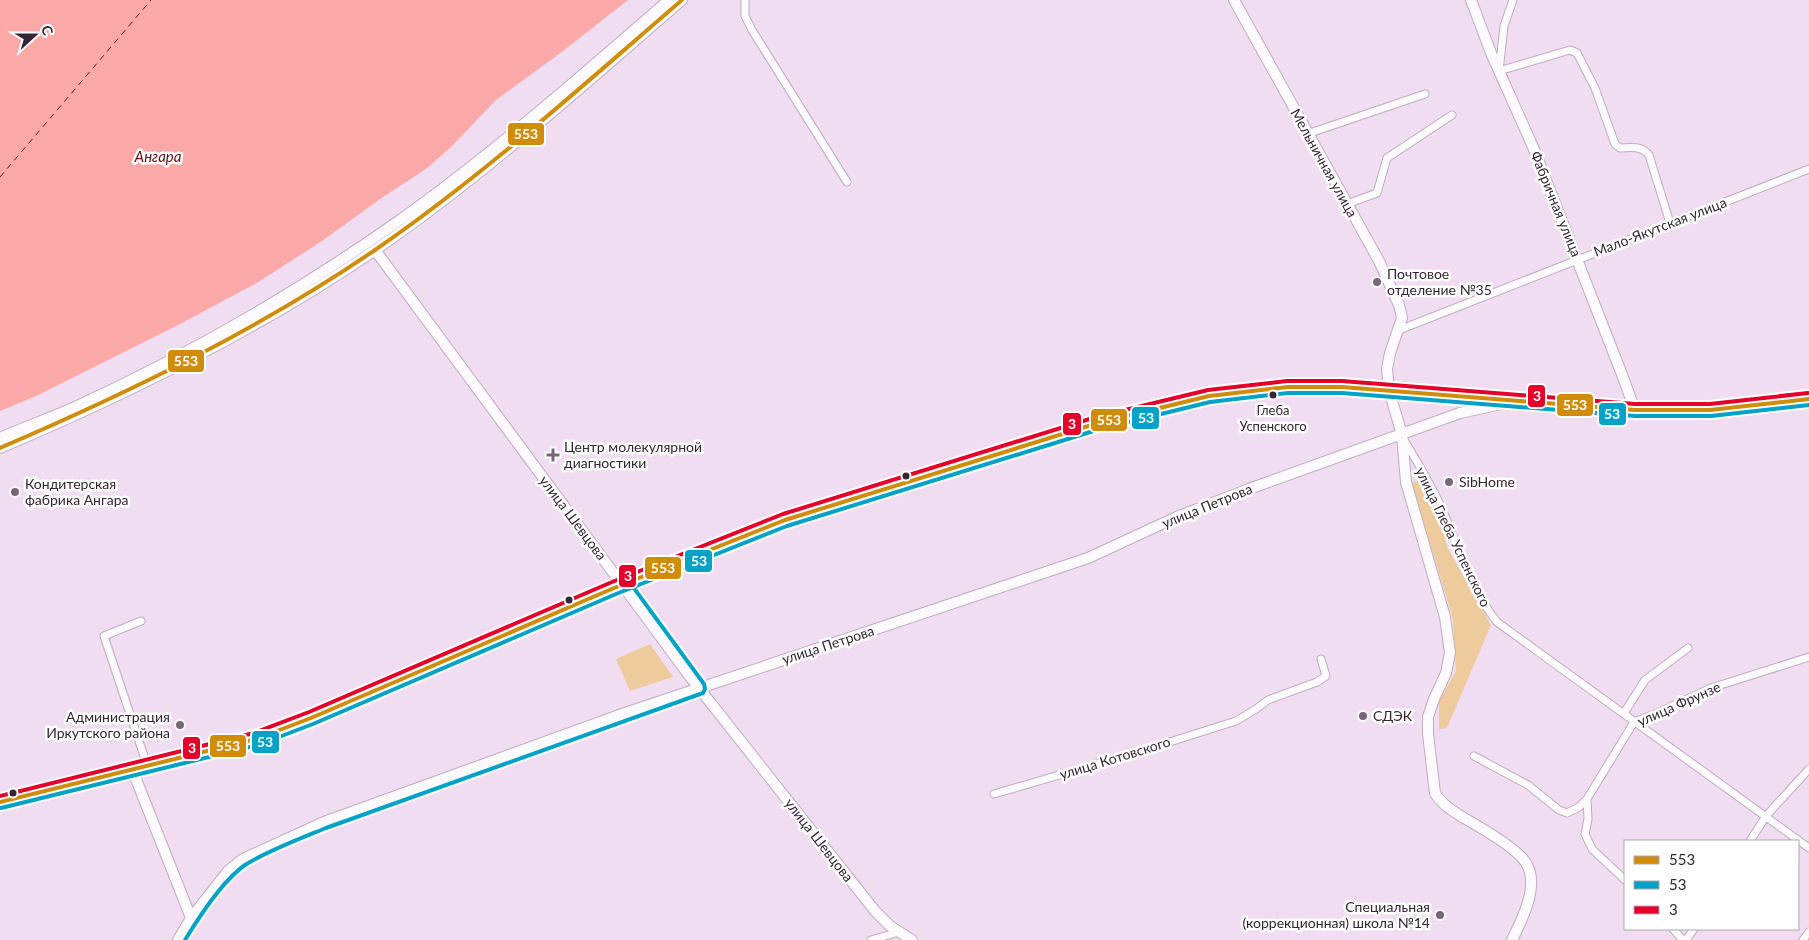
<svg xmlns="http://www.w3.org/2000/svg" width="1809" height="940" font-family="Lato,sans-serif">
<rect width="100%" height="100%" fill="#f1ddf2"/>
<path fill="#edcb9d" d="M1423 479 1441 517 1447 547 1491 625 1447 728 1439 729V701L1456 671 1453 619 1412 483Z
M650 644 673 677 630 691 616 659Z"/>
<path fill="#fba8a9" d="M0 0H628L563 51 496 100 451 147 426 169 383 197 322 241 260 281 180 324 36 396 0 411Z"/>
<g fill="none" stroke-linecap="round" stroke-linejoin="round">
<path stroke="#710e14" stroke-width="1" stroke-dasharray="6 5" stroke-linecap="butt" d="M0 177 151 0"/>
<defs>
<path id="street" d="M745 0V16L752 30 847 182
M1513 0 1504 26 1499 71 1570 50 1577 53 1595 88 1615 144 1620 148C1632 147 1641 146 1649 155L1670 223
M1307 134 1425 94
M1347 204 1377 193 1387 158 1452 115
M1399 330 1809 169
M1404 440C1418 463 1432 486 1443 511 1459 550 1471 589 1497 622L1809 848
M141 621 104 636 147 765
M1624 713 1645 680 1688 648
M1474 756 1528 785 1559 810 1567 813 1579 807 1587 799 1588 819 1585 834 1592 849 1625 880
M994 794 1138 752 1236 721 1256 709 1268 700 1317 682 1326 676 1321 659
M1587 799 1634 722 1653 715 1711 688 1809 657
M1750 841 1766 816 1809 769
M1673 929 1683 940
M871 940 899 932
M1686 940 1694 929
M1803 940 1809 932"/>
<path id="secondary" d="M1234 0 1379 261 1399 305 1402 318 1390 353 1387 369 1389 390 1402 435 1406 482 1445 617 1450 653 1446 673 1434 699 1428 717V734L1435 793C1441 804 1453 811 1464 818 1480 827 1517 848 1526 863 1540 885 1522 920 1512 940
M1471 0 1491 53 1533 147 1621 372 1635 410
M375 250 691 678 875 911 890 926 912 940
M132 769 191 918
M0 802 256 739 311 718 614 588 785 520 1098 423 1209 396 1288 387H1342L1635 410H1710L1809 399
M178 940 191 918 228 871 243 859 324 822 625 713 1088 558 1179 516 1249 489 1460 413 1501 404"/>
<path id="primary" d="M0 438C25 427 50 418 75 407 189 355 298 292 400 220 494 153 581 76 669 0
M0 448C130 393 258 330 375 250 484 175 582 86 682 0"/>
</defs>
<use href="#street" stroke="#bdadbd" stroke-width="9"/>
<use href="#secondary" stroke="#bdadbd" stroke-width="12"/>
<use href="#primary" stroke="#bdadbd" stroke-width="12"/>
<use href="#street" stroke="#fdfafd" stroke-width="7"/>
<use href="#secondary" stroke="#fdfafd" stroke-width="10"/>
<use href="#primary" stroke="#fdfafd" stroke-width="10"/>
<defs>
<path id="bus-1" d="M0 448C130 392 258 330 375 250 484 175 582 86 682 0
M0 802 256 739 311 718 614 588 785 520 1098 423 1209 396 1288 387H1342L1635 410H1710L1809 399"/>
<path id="bus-2" d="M1 808 258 745 313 724 616 594 787 526 1100 429 1210 402 1288 393H1342L1635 416H1711L1809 405
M185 940C199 917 223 880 245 865 267 851 302 838 326 828L703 693 705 689 704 684 628 580"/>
<path id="bus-3" d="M0 796 254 733 309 712 612 582 783 514 1096 417 1208 390 1287 381H1342L1635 404H1710L1808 393"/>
</defs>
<use href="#bus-1" stroke="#fff" stroke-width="8"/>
<use href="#bus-2" stroke="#fff" stroke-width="8"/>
<use href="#bus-3" stroke="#fff" stroke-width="8"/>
<use href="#bus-1" stroke="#d08c0b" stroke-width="4"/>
<use href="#bus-2" stroke="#03a2c6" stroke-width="4"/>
<use href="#bus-3" stroke="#e4002b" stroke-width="4"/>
</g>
<g fill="#767" stroke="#fff" stroke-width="2">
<circle cx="1377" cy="282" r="5"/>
<path d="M550.5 447.5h5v5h5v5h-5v5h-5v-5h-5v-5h5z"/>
<circle cx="1449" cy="482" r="5"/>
<circle cx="15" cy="492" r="5"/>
<circle cx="1363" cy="716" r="5"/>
<circle cx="180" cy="725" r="5"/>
<circle cx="1440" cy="915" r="5"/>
</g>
<g fill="#352635" stroke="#fff" stroke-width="2">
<circle cx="1273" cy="395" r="4.5"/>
<circle cx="906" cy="476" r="4.5"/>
<circle cx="569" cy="600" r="4.5"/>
<circle cx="13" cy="793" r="4.5"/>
</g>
<g text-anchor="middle" stroke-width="5" stroke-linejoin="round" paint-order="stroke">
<g font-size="13" fill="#352635" stroke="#fff">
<text x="1273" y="415">Глеба<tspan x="1273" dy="16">Успенского</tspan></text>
</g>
<g font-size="14" fill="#352635" stroke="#fff">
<text transform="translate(1324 163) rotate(61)" y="5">Мельничная улица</text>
<text transform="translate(1556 204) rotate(68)" y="5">Фабричная улица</text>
<text transform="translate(1660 227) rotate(-21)" y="5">Мало-Якутская улица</text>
<text transform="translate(1207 506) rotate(-22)" y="5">улица Петрова</text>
<text transform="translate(573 518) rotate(53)" y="5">улица Шевцова</text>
<text transform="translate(1453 537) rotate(64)" y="5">улица Глеба Успенского</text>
<text transform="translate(828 645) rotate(-18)" y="5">улица Петрова</text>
<text transform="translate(1679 704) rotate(-24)" y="5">улица Фрунзе</text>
<text transform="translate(1115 758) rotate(-17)" y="5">улица Котовского</text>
<text transform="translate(819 840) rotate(52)" y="5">улица Шевцова</text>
</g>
<g font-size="14" fill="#352635" stroke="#fff" text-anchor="start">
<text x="1387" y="279">Почтовое<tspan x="1387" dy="16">отделение №35</tspan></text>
<text x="564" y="452">Центр молекулярной<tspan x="564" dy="16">диагностики</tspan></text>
<text x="1459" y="487">SibHome</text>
<text x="25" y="489">Кондитерская<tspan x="25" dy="16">фабрика Ангара</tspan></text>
<text x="1373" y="721">СДЭК</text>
<text x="170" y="722" text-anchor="end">Администрация<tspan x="170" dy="16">Иркутского района</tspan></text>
<text x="1430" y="912" text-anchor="end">Специальная<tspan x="1430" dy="16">(коррекционная) школа №14</tspan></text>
</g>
<g font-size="15" font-style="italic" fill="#710e14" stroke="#fff">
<text x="158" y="162">Ангара</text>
</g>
</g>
<g stroke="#fff" stroke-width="2">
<rect x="507" y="122" width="38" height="24" rx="5" fill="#d08c0b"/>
<rect x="167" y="349" width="38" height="24" rx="5" fill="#d08c0b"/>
<rect x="1527" y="384" width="19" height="24" rx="5" fill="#e4002b"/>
<rect x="1556" y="393" width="38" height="24" rx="5" fill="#d08c0b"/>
<rect x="1598" y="402" width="29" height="24" rx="5" fill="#03a2c6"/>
<rect x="1131" y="406" width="29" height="24" rx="5" fill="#03a2c6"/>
<rect x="1090" y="408" width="38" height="24" rx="5" fill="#d08c0b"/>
<rect x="1062" y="412" width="20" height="24" rx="5" fill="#e4002b"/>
<rect x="684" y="549" width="29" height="24" rx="5" fill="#03a2c6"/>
<rect x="644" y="556" width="38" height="24" rx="5" fill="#d08c0b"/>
<rect x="618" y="564" width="19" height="24" rx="5" fill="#e4002b"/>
<rect x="251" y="730" width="29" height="24" rx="5" fill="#03a2c6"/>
<rect x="209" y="734" width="38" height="24" rx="5" fill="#d08c0b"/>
<rect x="182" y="736" width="19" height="24" rx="5" fill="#e4002b"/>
</g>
<g font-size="14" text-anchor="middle" font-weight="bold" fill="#fff">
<text x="526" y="139">553</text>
<text x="186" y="366">553</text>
<text x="1537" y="401">3</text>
<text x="1575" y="410">553</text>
<text x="1612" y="419">53</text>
<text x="1146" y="423">53</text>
<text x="1109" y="425">553</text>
<text x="1072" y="429">3</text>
<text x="699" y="566">53</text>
<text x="663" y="573">553</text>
<text x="628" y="581">3</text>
<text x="265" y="747">53</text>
<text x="228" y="751">553</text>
<text x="192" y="753">3</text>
</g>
<rect x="1624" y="840" width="175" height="90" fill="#ffffff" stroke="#aea8ae"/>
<rect x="1634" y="856" width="25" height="8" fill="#d08c0b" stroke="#aea8ae"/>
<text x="1669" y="865" font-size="15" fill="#352635">553</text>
<rect x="1634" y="881" width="25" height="8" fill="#03a2c6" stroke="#aea8ae"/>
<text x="1669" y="890" font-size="15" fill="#352635">53</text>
<rect x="1634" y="906" width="25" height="8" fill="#e4002b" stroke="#aea8ae"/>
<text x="1669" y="915" font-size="15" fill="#352635">3</text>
<g transform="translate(35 35) rotate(69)" stroke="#ffffff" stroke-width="4" paint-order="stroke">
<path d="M0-4L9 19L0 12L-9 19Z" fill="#352635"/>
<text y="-8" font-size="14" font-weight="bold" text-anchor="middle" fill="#352635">С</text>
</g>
</svg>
